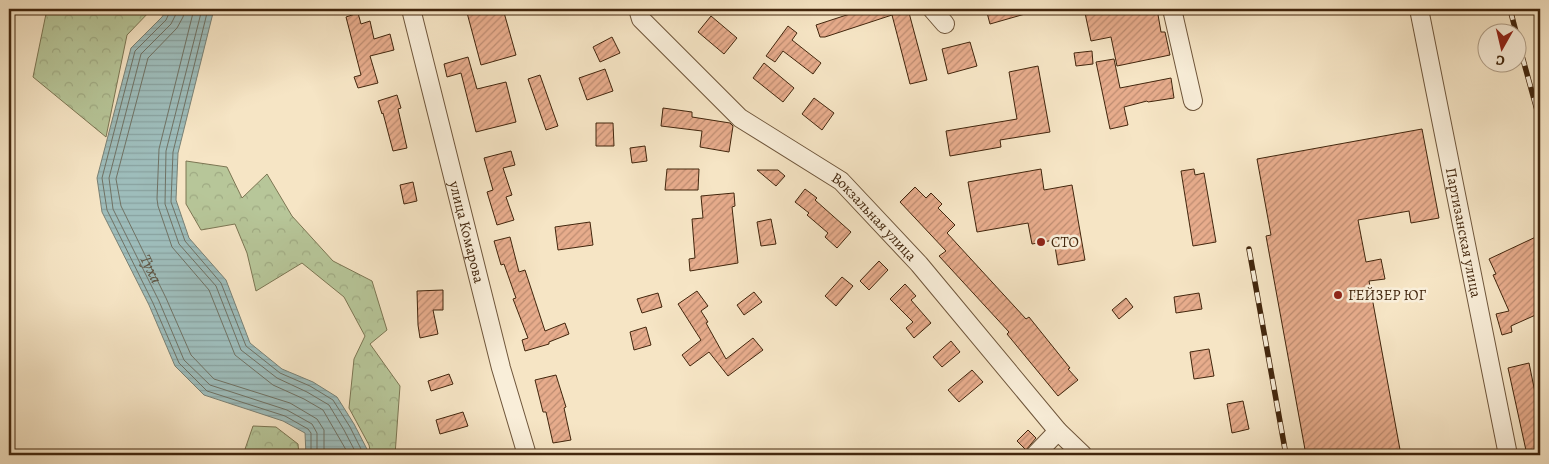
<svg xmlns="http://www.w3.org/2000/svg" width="1549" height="464" font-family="Alegreya,serif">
<defs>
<pattern id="forest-crowns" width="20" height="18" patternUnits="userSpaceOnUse" patternTransform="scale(1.25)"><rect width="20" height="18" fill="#b7c699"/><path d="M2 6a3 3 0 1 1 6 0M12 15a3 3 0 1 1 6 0" fill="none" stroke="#9faa83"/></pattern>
<pattern id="water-rules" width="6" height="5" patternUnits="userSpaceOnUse" patternTransform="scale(1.25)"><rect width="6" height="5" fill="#9ebdbb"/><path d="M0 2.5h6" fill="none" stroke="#89a2a0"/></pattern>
<pattern id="building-hatch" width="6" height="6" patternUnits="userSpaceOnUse" patternTransform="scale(1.25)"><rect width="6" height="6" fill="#e7ac8c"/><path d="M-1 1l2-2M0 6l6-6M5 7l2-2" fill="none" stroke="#bd8c71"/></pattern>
</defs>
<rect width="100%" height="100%" fill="#f6e5c5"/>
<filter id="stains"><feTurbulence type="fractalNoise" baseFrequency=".004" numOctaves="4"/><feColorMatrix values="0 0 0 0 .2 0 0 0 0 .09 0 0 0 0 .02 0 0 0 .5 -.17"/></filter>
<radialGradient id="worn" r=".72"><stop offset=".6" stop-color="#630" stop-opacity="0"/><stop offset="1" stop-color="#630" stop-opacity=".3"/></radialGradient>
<path fill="url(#forest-crowns)" stroke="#7c7653" d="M47 9H152L127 35 106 137 33 77Z
M186 161 227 167 242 198 267 174 292 216 333 261 372 281 387 330 370 344 400 386 395 455H371L369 445 349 408 354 359 365 336 344 297 302 263 256 291 247 253 235 224 201 230 186 204Z
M253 426 276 427 298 444 299 455H243Z"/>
<path fill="url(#water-rules)" stroke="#798175" d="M167 9H214L178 153 176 200 189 238 226 280 250 343 282 369 313 382 337 397 354 424 370 455H306L305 433 283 421 204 395 175 366 149 305 102 212 97 178 131 48 162 17Z"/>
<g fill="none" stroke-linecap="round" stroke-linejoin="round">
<g stroke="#707264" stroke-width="1">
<path d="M171 9 166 20 135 51 102 178 107 210 153 303 179 363 207 391 285 416 308 429 311 433V455"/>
<path d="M177 9 176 14 171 24 141 54 109 178 113 209 159 301 184 360 210 385 287 410 312 424 317 433V455"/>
<path id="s1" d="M185 9 183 17 177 28 148 58 116 179 121 206 166 298 191 355 214 379 290 403 317 419 324 430V455"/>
<path d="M194 9 159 149 157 199 158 206 172 247 209 290 235 355 273 385 304 399 323 410 349 455"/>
<path d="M202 9 166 151 165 204 179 244 216 286 241 350 277 378 307 392 329 405 344 430 357 455"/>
<path d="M208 9 173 152 171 202 185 241 221 283 246 346 280 373 310 386 333 400 350 427 364 455"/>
</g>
</g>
<path fill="url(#building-hatch)" stroke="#42260d" d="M466 9H503L516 55 481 65Z
M865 9H908L927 80 910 84 892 15 825 37H820L816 25Z
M986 9H1032V12L990 24Z
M1105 9H1157L1161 32H1165L1170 55 1117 66 1111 37 1091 41 1085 13Z
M358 13 361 24 370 21 374 39 390 34 394 50 370 56 378 83 358 88 354 77 361 75 346 17Z
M711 16 737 38 724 54 698 32Z
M788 26 797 33 792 40 821 63 813 74 783 51 775 62 766 56Z
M612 37 620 53 600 62 593 47Z
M970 42 977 66 948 74 942 49Z
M1092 51 1093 64 1076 66 1074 53Z
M468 57 477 89 506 82 516 122 476 132 461 73 447 77 444 64Z
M1114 59 1120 88 1171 78 1174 98 1148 102 1147 101 1124 107 1128 125 1110 129 1096 62Z
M764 63 794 88 783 102 753 78Z
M1038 66 1050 132 1000 140 1001 147 950 156 946 131 1017 119 1009 72Z
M605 69 613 91 587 100 579 78Z
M540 75 558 126 546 130 528 79Z
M397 95 401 108 398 109 407 148 393 151 383 113 382 114 378 101Z
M814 98 834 113 822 130 802 114Z
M663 108 692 112V117L730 123 733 126 729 152 700 147 702 131 661 126Z
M596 123H613L614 146H596Z
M1422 129 1439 218 1411 223 1409 211 1358 220 1366 262 1381 259 1385 279 1369 281 1401 455H1306L1266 236 1271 235 1257 159Z
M645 146 647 161 632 163 630 148Z
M511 151 515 165 503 168 512 195 506 197 514 220 497 225 487 192 493 190 484 158Z
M667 169H699L698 190H665Z
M1041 169 1044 190 1072 185 1085 260 1058 265 1054 240 1032 244 1028 223 977 232 968 182Z
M1194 169 1195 175 1204 173 1216 242 1193 246 1181 171Z
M757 170H778L785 176 776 186Z
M413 182 417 201 404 204 400 185Z
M915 187 926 198 931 193 942 204 938 208 955 225 947 233 1026 319 1029 317 1070 368 1068 369 1078 380 1058 396 1007 334 1009 332 939 256 946 251 900 202Z
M805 189 817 198 815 200 851 232 837 248 825 237 828 233 807 215 809 213 795 202Z
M734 193 735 206 732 207 738 263 690 271 689 259 695 258 692 219 703 218 701 196Z
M771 219 776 244 761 246 757 222Z
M590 222 593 245 558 250 555 227Z
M1540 235V313L1511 326 1512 332 1502 335 1496 314 1509 311 1493 275 1496 274 1489 259Z
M510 237 519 272 525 270 545 331 565 323 569 334 549 342V344L525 351 522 340 528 338 513 299 516 298 504 264 501 265 494 241Z
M879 261 888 270 869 290 860 281Z
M842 277 853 286 836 306 825 296Z
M905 284 916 296 911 300 931 323 914 338 906 328 913 322 890 299Z
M443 290V310H433L438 334 420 338 418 325 417 291Z
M697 291 708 306 701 311 708 322 706 323 726 359 753 338 763 350 728 376 709 352 690 366 682 355 701 340 678 304Z
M754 292 762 302 744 315 737 305Z
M658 293 662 307 642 313 637 299Z
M1199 293 1202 309 1176 313 1174 297Z
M1126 298 1133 307 1119 319 1112 310Z
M646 327 651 345 634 350 630 332Z
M951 341 960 352 942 367 933 357Z
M1209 349 1214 376 1194 379 1190 352Z
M1529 363 1540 417V455H1527L1508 368Z
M972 370 983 382 959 402 948 390Z
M449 374 453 384 431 391 428 381Z
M556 375 566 407 564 408 571 440 553 443 546 412H543L535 380Z
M1243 401 1249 429 1232 433 1227 404Z
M463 412 468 426 440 434 436 420Z
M1028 430 1036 438 1026 450 1017 441Z"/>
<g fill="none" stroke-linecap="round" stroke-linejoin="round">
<defs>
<g id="street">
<path id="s2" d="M411 9 501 368 527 455"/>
<path id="s3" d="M638 9 641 19 740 118 841 181 919 264 1058 431 1083 455"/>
<path d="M932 9 945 24"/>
<path d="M1172 9 1193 101"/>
<path id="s4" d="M1419 9 1508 455"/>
<path d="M1035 455 1058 431"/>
</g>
</defs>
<use href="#street" stroke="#6f563b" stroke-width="20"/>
<use href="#street" stroke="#f9eed9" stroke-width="18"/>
<defs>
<path id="rail" d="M1510 9 1516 32
M1516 34 1540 121
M1249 249 1286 455"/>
</defs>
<use href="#rail" stroke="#42260d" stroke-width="5.5"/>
<use href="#rail" stroke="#f9eed9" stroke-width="4" stroke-dasharray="11" stroke-linecap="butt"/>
</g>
<g fill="#8f2418" stroke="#f9eed9" stroke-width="2">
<circle cx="1041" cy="242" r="5"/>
<circle cx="1338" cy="295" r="5"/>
</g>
<g text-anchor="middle" stroke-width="5" stroke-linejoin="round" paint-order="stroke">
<g font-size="15" fill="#42260d" stroke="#f9eed9">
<text dy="5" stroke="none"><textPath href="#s3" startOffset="318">Вокзальная улица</textPath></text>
<text dy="5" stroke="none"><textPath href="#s4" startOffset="228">Партизанская улица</textPath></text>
<text dy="5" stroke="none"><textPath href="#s2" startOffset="230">улица Комарова</textPath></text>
</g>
<g font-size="15" fill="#42260d" stroke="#f9eed9" text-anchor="start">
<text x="1051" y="247">СТО</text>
<text x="1348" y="300">ГЕЙЗЕР ЮГ</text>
</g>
<g font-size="16" font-style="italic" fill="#5e5341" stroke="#f9eed9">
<text dy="6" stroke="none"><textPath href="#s1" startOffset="285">Туха</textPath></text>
</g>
</g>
<rect width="1549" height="464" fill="none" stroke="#f6e5c5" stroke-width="30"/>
<rect x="10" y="10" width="1529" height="444" fill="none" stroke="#42260d" stroke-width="2.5"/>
<rect x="15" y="15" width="1519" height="434" fill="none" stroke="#42260d"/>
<g transform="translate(1502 48) rotate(188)"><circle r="24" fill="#f9eed9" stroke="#b09e87"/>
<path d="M0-4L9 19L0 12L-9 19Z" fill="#8f2418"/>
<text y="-8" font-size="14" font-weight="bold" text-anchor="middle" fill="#42260d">С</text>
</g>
<rect width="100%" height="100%" filter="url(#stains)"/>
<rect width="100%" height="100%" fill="url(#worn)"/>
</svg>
